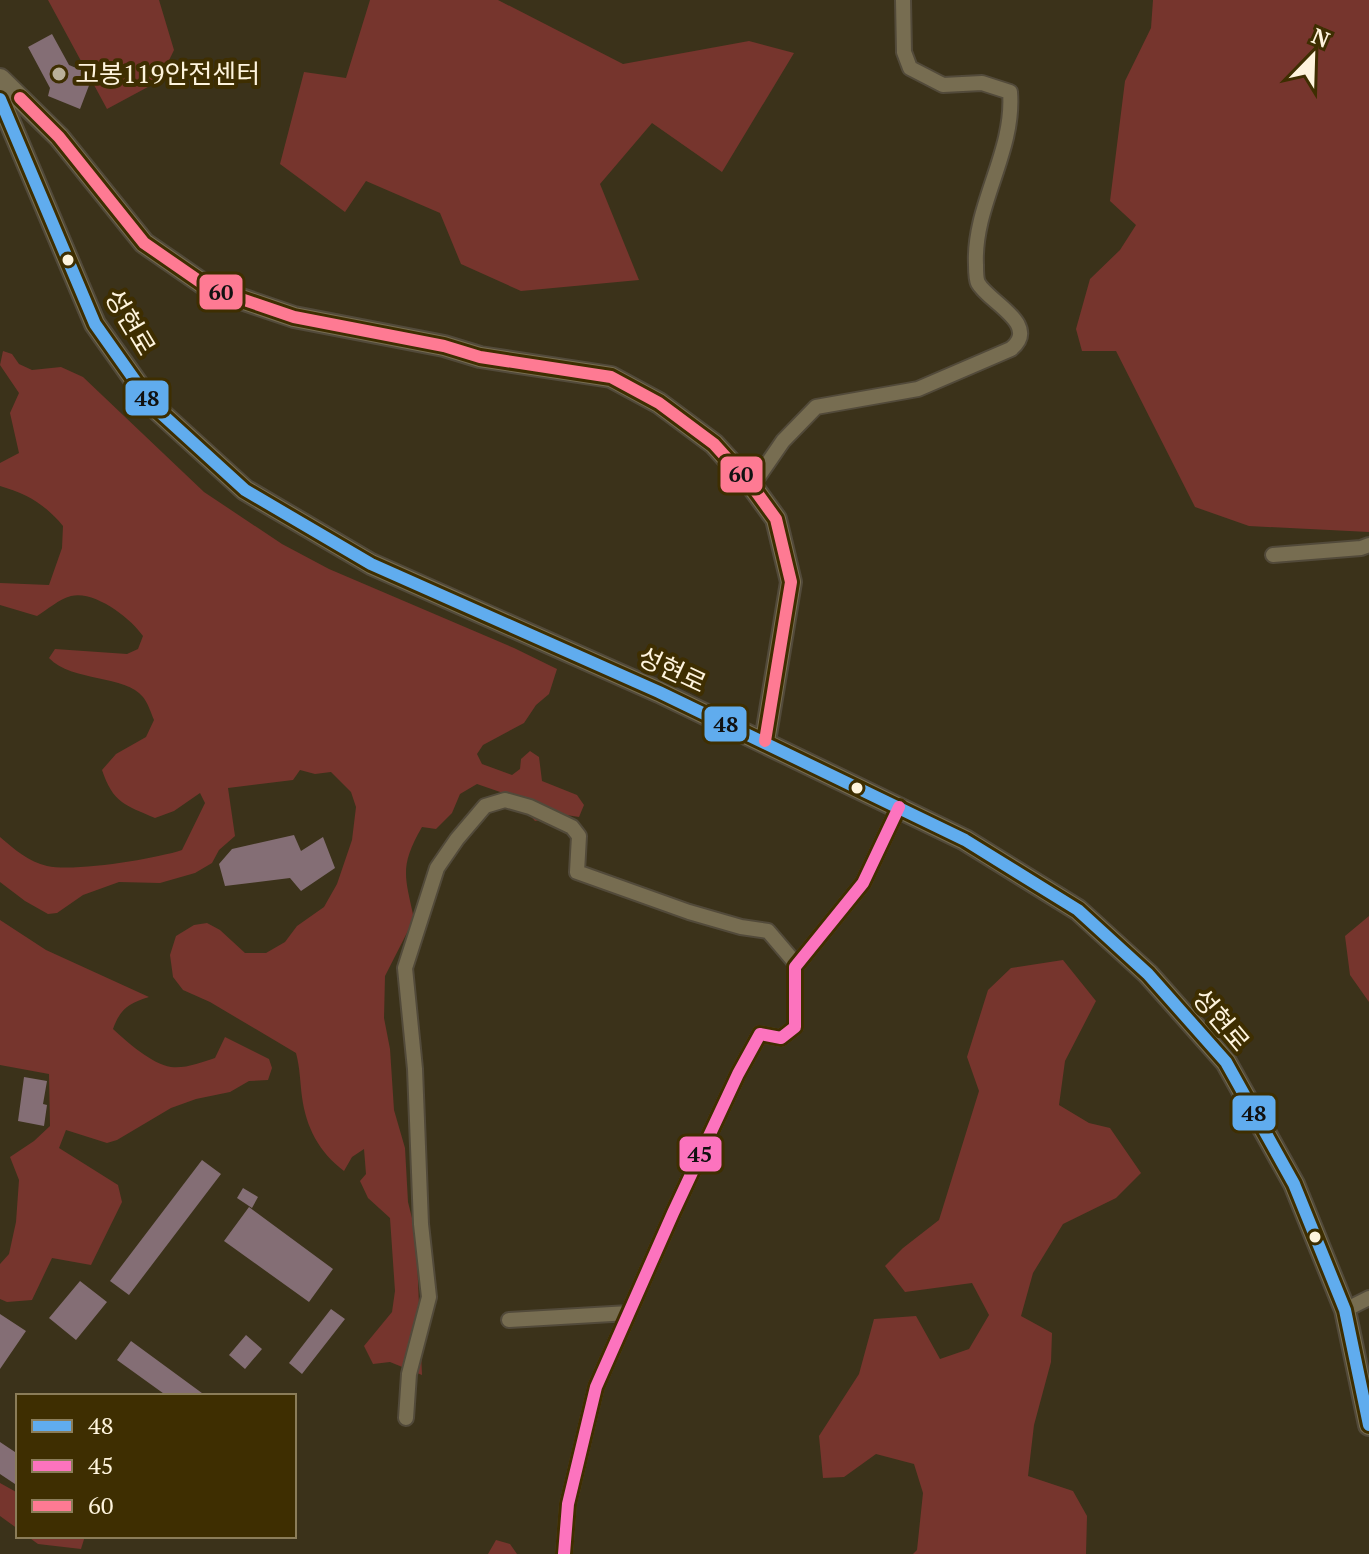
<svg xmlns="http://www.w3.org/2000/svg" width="1369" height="1554" font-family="'PT Serif','Noto Sans KR',serif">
<rect width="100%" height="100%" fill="#3b321a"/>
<path fill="#76352d" d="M48 0H159L174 50 159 81 107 109Z
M370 0H498L623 64 749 41 794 53 722 172 652 123 600 184 639 280 521 291 461 264 440 213 366 181 345 212 280 164 304 72 346 78Z
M1153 0H1369V532L1249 526 1195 507 1116 351H1082L1076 329 1090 279 1120 250 1136 225 1110 201 1125 81 1151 28Z
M3 351 12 354 19 364 32 370 61 367 83 377 204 492 282 544 329 569 514 648 557 669 549 694 536 705 524 723 483 745 477 754 482 764 512 775 520 769 521 759 530 751 539 757 542 781 577 795 584 805 579 817 554 813 546 819 535 821 522 806 503 793 477 784 460 794 452 813 436 829 422 827C399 867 405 876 414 919L385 976 384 1018 390 1049 394 1110 405 1148 408 1202 416 1234 422 1375 390 1362 373 1364 364 1346 392 1312 395 1291 390 1218 368 1198 360 1181 366 1174 364 1149 352 1157 344 1171C319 1152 306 1127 302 1097 300 1081 300 1068 296 1053L210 1002 183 990 173 977 170 955 176 936 194 925 207 923 220 930 245 953H266L285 942 297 926 324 907 337 884 352 840 356 807 351 792 331 772 315 774 300 770 293 780 228 788 235 836 219 850 212 863 195 873 160 883 119 882 83 895 57 913 48 914 25 901 0 882V837C14 849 29 862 47 866 75 872 155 859 182 850L205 803 200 793 174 811 155 818C125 805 113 803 102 770L116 754 146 737 154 720C151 713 148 703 143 697 126 675 72 682 49 658L55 649 127 654 138 649 143 636C131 618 94 590 71 596 59 599 47 610 37 616L0 605V583L49 585 62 548 63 526C45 504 27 494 0 486V463L19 453 10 413 19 393 0 365Z
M1369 916V1002L1350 975 1345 936Z
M0 920 46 950 149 997C129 1003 120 1009 113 1029 127 1042 152 1064 171 1067 185 1069 202 1062 215 1058L225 1037 269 1059 272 1068 268 1080 249 1081 230 1092 196 1099 171 1108 117 1140 107 1143 66 1130 59 1148 118 1185 122 1202 91 1265 52 1258 32 1300 7 1302 0 1299V1264L9 1254 16 1222 19 1180 10 1157 34 1141 50 1126 49 1074 0 1065Z
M1063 960 1096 1001 1065 1061 1059 1105 1089 1123 1110 1128 1141 1173 1116 1198 1063 1224 1033 1273 1021 1316 1052 1333 1051 1362 1034 1425 1028 1476 1073 1491 1087 1516 1086 1554H913L917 1550 923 1493 914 1464 876 1454 844 1477 823 1478 819 1436 859 1374 874 1319 916 1316 940 1359 969 1349 989 1315 972 1283 905 1292 885 1266 903 1248 939 1220 979 1091 967 1057 988 990 1011 968Z
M0 1483 18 1493V1529L0 1516Z
M27 1536H85L81 1549 38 1544Z
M496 1540 510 1544 517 1554H488Z"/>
<path fill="#846e75" d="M52 34 69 65 93 75 80 109 48 96 50 88 28 47Z
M294 835 301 851 323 837 335 868 301 891 290 878 225 886 219 864 232 849Z
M24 1077 47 1081 43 1104 47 1105 44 1126 18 1121Z
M202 1160 221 1174 129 1295 110 1281Z
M243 1188 258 1197 252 1208 237 1198Z
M249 1207 333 1269 309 1302 224 1241Z
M80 1281 107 1302 76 1340 49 1318Z
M331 1309 345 1319 302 1374 289 1363Z
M0 1314 26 1331 0 1369Z
M246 1335 262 1349 245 1369 229 1355Z
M131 1341 206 1396H167L117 1360Z
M0 1442 18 1454V1486L0 1474Z"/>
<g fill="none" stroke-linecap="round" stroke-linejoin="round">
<defs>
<path id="minor" d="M752 486 783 441 816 407 918 389 1011 349C1041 324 988 302 978 283 976 279 976 270 976 265 973 205 1015 152 1010 92L982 83 943 85 910 68 904 52 903 0
M1273 555 1361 548 1369 545
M1345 1310 1369 1298
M509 1320 629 1313
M406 1418 409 1374 429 1297 421 1224 415 1069 405 968 437 868 457 839 485 806 505 800 530 807 572 827 579 836 577 872 689 912 741 927 768 931 797 965
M564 1554 568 1504 596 1387 673 1213 738 1074 760 1034 781 1038 795 1027V967L863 883 899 807"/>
<path id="secondary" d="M0 79 59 137 144 243 209 288 294 317 444 346 480 357 611 377 659 403 714 444 752 486 776 519 791 582 765 741
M0 99 95 324 153 406 245 490 371 564 659 692 965 840 1078 910 1148 974 1226 1062 1294 1184 1345 1310 1369 1425"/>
</defs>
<use href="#minor" stroke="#524a3a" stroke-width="18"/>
<use href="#secondary" stroke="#524a3a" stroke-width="24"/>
<use href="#minor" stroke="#776d51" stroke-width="14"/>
<use href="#secondary" stroke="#776d51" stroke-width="20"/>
<defs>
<path id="bus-1" d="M0 99 95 324 153 406 245 490 371 564 659 692 965 840 1078 910 1148 974 1226 1062 1294 1184 1345 1310 1369 1425"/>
<path id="bus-2" d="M564 1554 568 1504 596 1387 673 1213 738 1074 760 1034 781 1038 795 1027V967L863 883 899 807"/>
<path id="bus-3" d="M20 98 59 137 144 243 209 288 294 317 444 346 480 357 611 377 659 403 714 444 752 486 776 519 791 582 765 741"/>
</defs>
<use href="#bus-1" stroke="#3e2e01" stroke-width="18"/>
<use href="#bus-2" stroke="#3e2e01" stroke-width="18"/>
<use href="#bus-3" stroke="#3e2e01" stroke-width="18"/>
<use href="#bus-1" stroke="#60acee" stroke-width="12"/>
<use href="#bus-2" stroke="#fc73be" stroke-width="12"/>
<use href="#bus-3" stroke="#fe7a93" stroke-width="12"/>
</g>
<circle fill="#bab099" stroke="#3e2e01" stroke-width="3" cx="59" cy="74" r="8"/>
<g fill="#fef4dd" stroke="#3e2e01" stroke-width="3">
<circle cx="68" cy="260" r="7"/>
<circle cx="857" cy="788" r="7"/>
<circle cx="1315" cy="1237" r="7"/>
</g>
<g text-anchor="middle" stroke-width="8" stroke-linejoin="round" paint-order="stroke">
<g font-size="26" fill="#fef4dd" stroke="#3e2e01" text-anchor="start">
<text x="75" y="83">고봉119안전센터</text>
</g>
<g font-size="26" fill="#fef4dd" stroke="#3e2e01">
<text transform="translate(130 322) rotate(59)" y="9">성현로</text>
<text transform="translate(672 670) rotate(25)" y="9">성현로</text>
<text transform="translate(1221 1020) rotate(50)" y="9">성현로</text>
</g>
</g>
<g stroke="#3e2e01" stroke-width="3">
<rect x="198" y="273" width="46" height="38" rx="8" fill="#fe7a93"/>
<rect x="124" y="379" width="46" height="38" rx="8" fill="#60acee"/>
<rect x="719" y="455" width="45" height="39" rx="8" fill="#fe7a93"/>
<rect x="703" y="705" width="45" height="38" rx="8" fill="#60acee"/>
<rect x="1231" y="1094" width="46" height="38" rx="8" fill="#60acee"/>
<rect x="678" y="1135" width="45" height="38" rx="8" fill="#fc73be"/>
</g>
<g font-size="22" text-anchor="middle" font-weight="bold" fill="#111">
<text x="221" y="300">60</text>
<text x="147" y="406">48</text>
<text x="741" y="482">60</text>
<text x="726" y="732">48</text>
<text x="1254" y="1121">48</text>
<text x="700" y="1162">45</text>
</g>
<rect x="16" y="1394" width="280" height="144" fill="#3e2e01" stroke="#8b7d59" stroke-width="2"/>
<rect x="32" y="1420" width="40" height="12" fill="#60acee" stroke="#8b7d59" stroke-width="2"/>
<text x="88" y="1434" font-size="24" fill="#fef4dd">48</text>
<rect x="32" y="1460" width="40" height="12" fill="#fc73be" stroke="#8b7d59" stroke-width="2"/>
<text x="88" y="1474" font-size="24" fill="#fef4dd">45</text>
<rect x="32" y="1500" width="40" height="12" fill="#fe7a93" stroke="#8b7d59" stroke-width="2"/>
<text x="88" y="1514" font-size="24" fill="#fef4dd">60</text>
<g transform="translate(1313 56) rotate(23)" stroke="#3e2e01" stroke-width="6" paint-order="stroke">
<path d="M0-6L14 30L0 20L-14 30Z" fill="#fef4dd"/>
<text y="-12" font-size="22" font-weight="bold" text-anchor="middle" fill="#fef4dd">N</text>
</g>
</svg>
